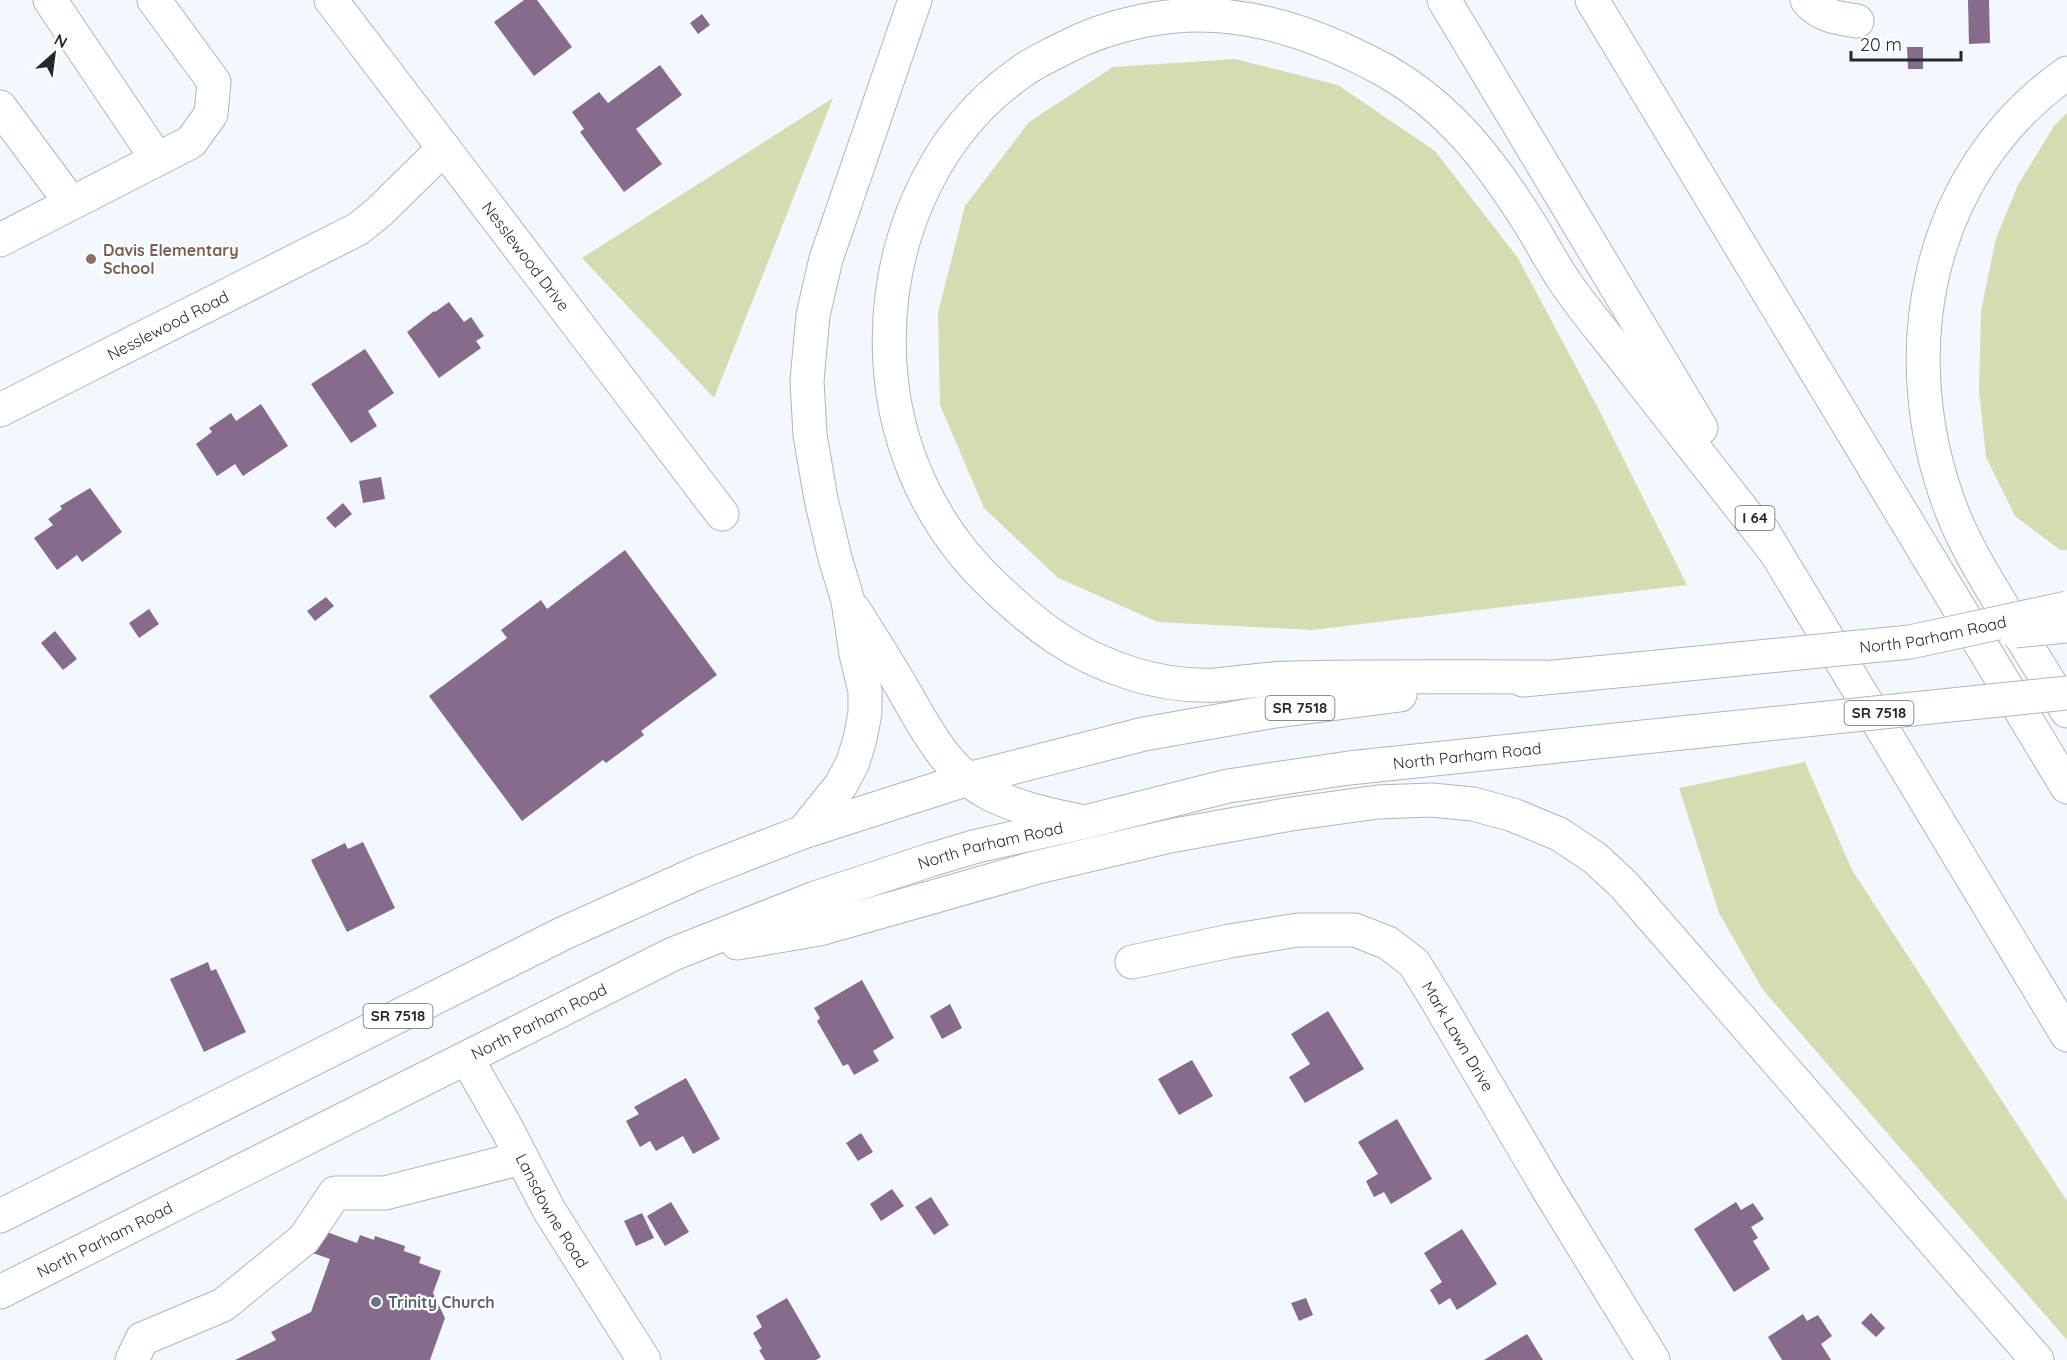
<svg xmlns="http://www.w3.org/2000/svg" width="2067" height="1360" font-family="Quicksand,sans-serif">
<rect width="100%" height="100%" fill="#f2f8fd"/>
<path fill="#d6dcb2" d="M1235 59 1338 85 1435 151 1518 258 1597 406 1687 585 1312 630 1158 622 1058 578 984 508 940 405 938 313 965 206 1029 122 1113 67Z
M833 98 714 398 582 258Z
M2067 113V550H2060L2015 516 1986 457 1979 391 1981 311 1996 238 2018 185 2054 126Z
M1805 762 1852 870 2067 1201V1340L1763 990 1719 913 1679 788Z"/>
<path fill="#876b8c" d="M524 0H537L572 47 534 76 494 22Z
M1968 0H1989L1990 43 1969 44Z
M702 14 710 25 698 34 690 23Z
M1907 47H1923V69H1908Z
M660 65 682 95 636 129 662 164 624 192 580 132 584 129 572 112 599 92 608 103Z
M449 302 464 322 471 317 484 336 476 341 481 348 439 378 407 332 434 311 435 312Z
M365 349 394 393 368 411 377 426 351 443 311 384Z
M261 404 288 446 243 476 235 464 217 476 196 444 212 432 209 428 231 413 236 421Z
M381 477 385 499 363 503 359 481Z
M90 488 122 532 82 562 77 555 57 570 34 538 53 525 48 519 62 509 60 506Z
M343 503 352 514 335 528 326 518Z
M625 550 717 675 641 731 644 735 606 763 603 760 522 821 429 696 507 638 501 630 541 600 547 609Z
M326 597 334 606 315 621 307 611Z
M149 609 159 624 139 638 129 623Z
M55 631 77 659 63 670 41 643Z
M363 842 395 908 347 932 311 860 345 843 348 849Z
M208 962 211 971 216 969 246 1032 204 1052 170 979Z
M862 980 894 1038 873 1051 879 1061 854 1075 848 1064 843 1066 817 1021 820 1018 814 1008Z
M950 1004 962 1028 942 1039 930 1016Z
M1328 1011 1364 1069 1305 1103 1289 1077 1310 1064 1291 1034Z
M1192 1060 1213 1096 1179 1115 1158 1079Z
M686 1078 720 1139 693 1154 683 1136 656 1151 650 1141 640 1147 626 1121 639 1114 634 1107Z
M1397 1119 1432 1179 1391 1204 1384 1192 1374 1197 1366 1181 1378 1174 1358 1142Z
M861 1133 873 1152 858 1161 846 1143Z
M892 1189 904 1206 881 1221 870 1204Z
M931 1197 949 1225 934 1235 915 1207Z
M671 1202 689 1232 665 1246 647 1216Z
M1736 1202 1741 1210 1753 1203 1764 1219 1751 1227 1758 1238 1753 1241 1770 1269 1734 1292 1694 1229Z
M642 1213 654 1238 636 1246 624 1221Z
M316 1228 357 1243 360 1235 374 1240 375 1236 405 1246 404 1251 421 1257 419 1263 441 1271 433 1293 445 1318 430 1360H235L276 1340 271 1332 311 1312 330 1259 307 1251Z
M1462 1229 1497 1284 1457 1310 1450 1298 1439 1305 1430 1290 1442 1282 1424 1253Z
M787 1298 821 1357 816 1360H765L759 1350 762 1349 753 1333 762 1327 756 1316Z
M1306 1298 1313 1315 1299 1321 1291 1303Z
M1871 1313 1885 1328 1876 1337 1861 1323Z
M1803 1314 1807 1321 1818 1315 1832 1336 1821 1344 1831 1360H1782L1768 1337Z
M1527 1334 1543 1360H1484Z"/>
<g fill="none" stroke-linecap="round" stroke-linejoin="round">
<defs>
<g id="minor">
<path d="M50 0 157 159"/>
<path id="s1" d="M331 0 722 514"/>
<path d="M1807 0C1820 16 1837 18 1857 21"/>
<path d="M0 107 71 203"/>
<path d="M0 240 191 142 211 114 214 82 154 0"/>
<path id="s2" d="M0 410 358 229 379 212 444 148"/>
<path id="s3" d="M1132 962 1230 941 1298 930H1355L1388 943 1414 963 1435 997 1548 1189 1653 1360"/>
<path id="s4" d="M467 1059 506 1127 549 1210 644 1360"/>
<path d="M132 1360 142 1339 223 1305 304 1239 335 1193H385L522 1158"/>
</g>
<g id="highway">
<path d="M1444 0 1701 428"/>
<path d="M1592 0 2067 787"/>
<path d="M2067 73C1924 174 1891 357 1953 514 1967 549 1988 582 2007 614 2027 646 2047 679 2067 711"/>
<path d="M1763 531 2067 1035"/>
<path d="M854 610C870 635 885 659 900 684 924 725 944 769 988 793 1015 807 1046 814 1075 820"/>
<path d="M1543 677C1459 677 1375 676 1292 678 1266 678 1241 683 1216 685 1187 686 1157 682 1130 673 1073 655 1036 626 994 586 932 528 895 448 890 364 883 252 928 135 1024 70 1035 62 1049 56 1062 49 1111 23 1175 10 1231 17 1285 23 1336 44 1384 70 1451 108 1492 163 1532 227 1545 249 1557 272 1572 292 1593 321 1617 349 1639 378 1684 435 1729 492 1774 550"/>
<path d="M1523 680 1637 669"/>
<path d="M803 832 841 785 853 762 860 739 865 713V691L856 654 848 601 835 558 821 499 810 435 807 381 813 315 826 259 915 0"/>
<path d="M737 943 820 929 1038 867 1170 836 1291 814 1378 802 1431 800 1473 804 1513 815 1559 834 1595 858 1624 885 2037 1360"/>
<path d="M0 1216 564 933 700 872 803 832 968 779 1144 734 1269 712 1400 695"/>
<path id="s5" d="M0 1292 673 954 815 898 930 860 977 846 1085 822 1228 786 1349 768 1691 732"/>
</g>
</defs>
<use href="#minor" stroke="#b0b6bb" stroke-width="35"/>
<use href="#highway" stroke="#b0b6bb" stroke-width="35"/>
<use href="#minor" stroke="#fff" stroke-width="33"/>
<use href="#highway" stroke="#fff" stroke-width="33"/>
<defs>
<path id="major-bridge" d="M2015 631 2067 626"/>
<g id="highway-bridge">
<path id="s6" d="M1637 669 1910 642 2067 608"/>
<path d="M1691 732 2067 693"/>
</g>
</defs>
<use href="#major-bridge" stroke="#b0b6bb" stroke-width="35" stroke-linecap="butt"/>
<use href="#highway-bridge" stroke="#b0b6bb" stroke-width="35" stroke-linecap="butt"/>
<use href="#major-bridge" stroke="#fff" stroke-width="33"/>
<use href="#highway-bridge" stroke="#fff" stroke-width="33"/>
</g>
<circle fill="#8d6e63" stroke="#fff" stroke-width="2" cx="91" cy="259" r="6"/>
<circle fill="#6b7280" stroke="#fff" stroke-width="2" cx="376" cy="1302" r="6"/>
<g text-anchor="middle" stroke-width="4.5" stroke-linejoin="round" paint-order="stroke">
<g fill="#fff" stroke="#67696a" stroke-width="1.5">
<rect x="1735.5" y="506" width="39" height="24" rx="4.5"/>
<rect x="1265.5" y="696" width="69" height="24" rx="4.5"/>
<rect x="1844.5" y="701" width="69" height="24" rx="4.5"/>
<rect x="363.5" y="1004" width="69" height="24" rx="4.5"/>
</g>
<g font-size="15" font-weight="bold" fill="#26292a">
<text x="1755" y="523">I 64</text>
<text x="1300" y="713">SR 7518</text>
<text x="1879" y="718">SR 7518</text>
<text x="398" y="1021">SR 7518</text>
</g>
<g font-size="16" font-weight="bold" fill="#785e54" stroke="#fff" text-anchor="start">
<text x="103" y="256">Davis Elementary<tspan x="103" dy="18">School</tspan></text>
</g>
<g font-size="16" fill="#26292a" stroke="#fff">
<text dy="6" stroke="none"><textPath href="#s1" startOffset="322">Nesslewood Drive</textPath></text>
<text dy="6" stroke="none"><textPath href="#s2" startOffset="188">Nesslewood Road</textPath></text>
<text dy="6" stroke="none"><textPath href="#s6" startOffset="298">North Parham Road</textPath></text>
<text dy="6" stroke="none"><textPath href="#s5" startOffset="1575">North Parham Road</textPath></text>
<text dy="6" stroke="none"><textPath href="#s5" startOffset="1089">North Parham Road</textPath></text>
<text dy="6" stroke="none"><textPath href="#s5" startOffset="603">North Parham Road</textPath></text>
<text dy="6" stroke="none"><textPath href="#s3" startOffset="380">Mark Lawn Drive</textPath></text>
<text dy="6" stroke="none"><textPath href="#s4" startOffset="174">Lansdowne Road</textPath></text>
<text dy="6" stroke="none"><textPath href="#s5" startOffset="117">North Parham Road</textPath></text>
</g>
<g font-size="16" font-weight="bold" fill="#5b616d" stroke="#fff" text-anchor="start">
<text x="388" y="1308">Trinity Church</text>
</g>
</g>
<g transform="translate(54 54) rotate(28)" stroke="#ffffff" stroke-width="4.5" paint-order="stroke">
<path d="M0-4.5L10 22L0 15L-10 22Z" fill="#26292a"/>
<text y="-9" font-size="16" font-weight="bold" text-anchor="middle" fill="#26292a">N</text>
</g>
<path d="M1851 51v9h110v-9" fill="none" stroke="#26292a" stroke-width="3"/>
<text x="1860" y="51" font-size="18" fill="#26292a" stroke="#ffffff" stroke-width="4.5" paint-order="stroke">20 m</text>
</svg>
